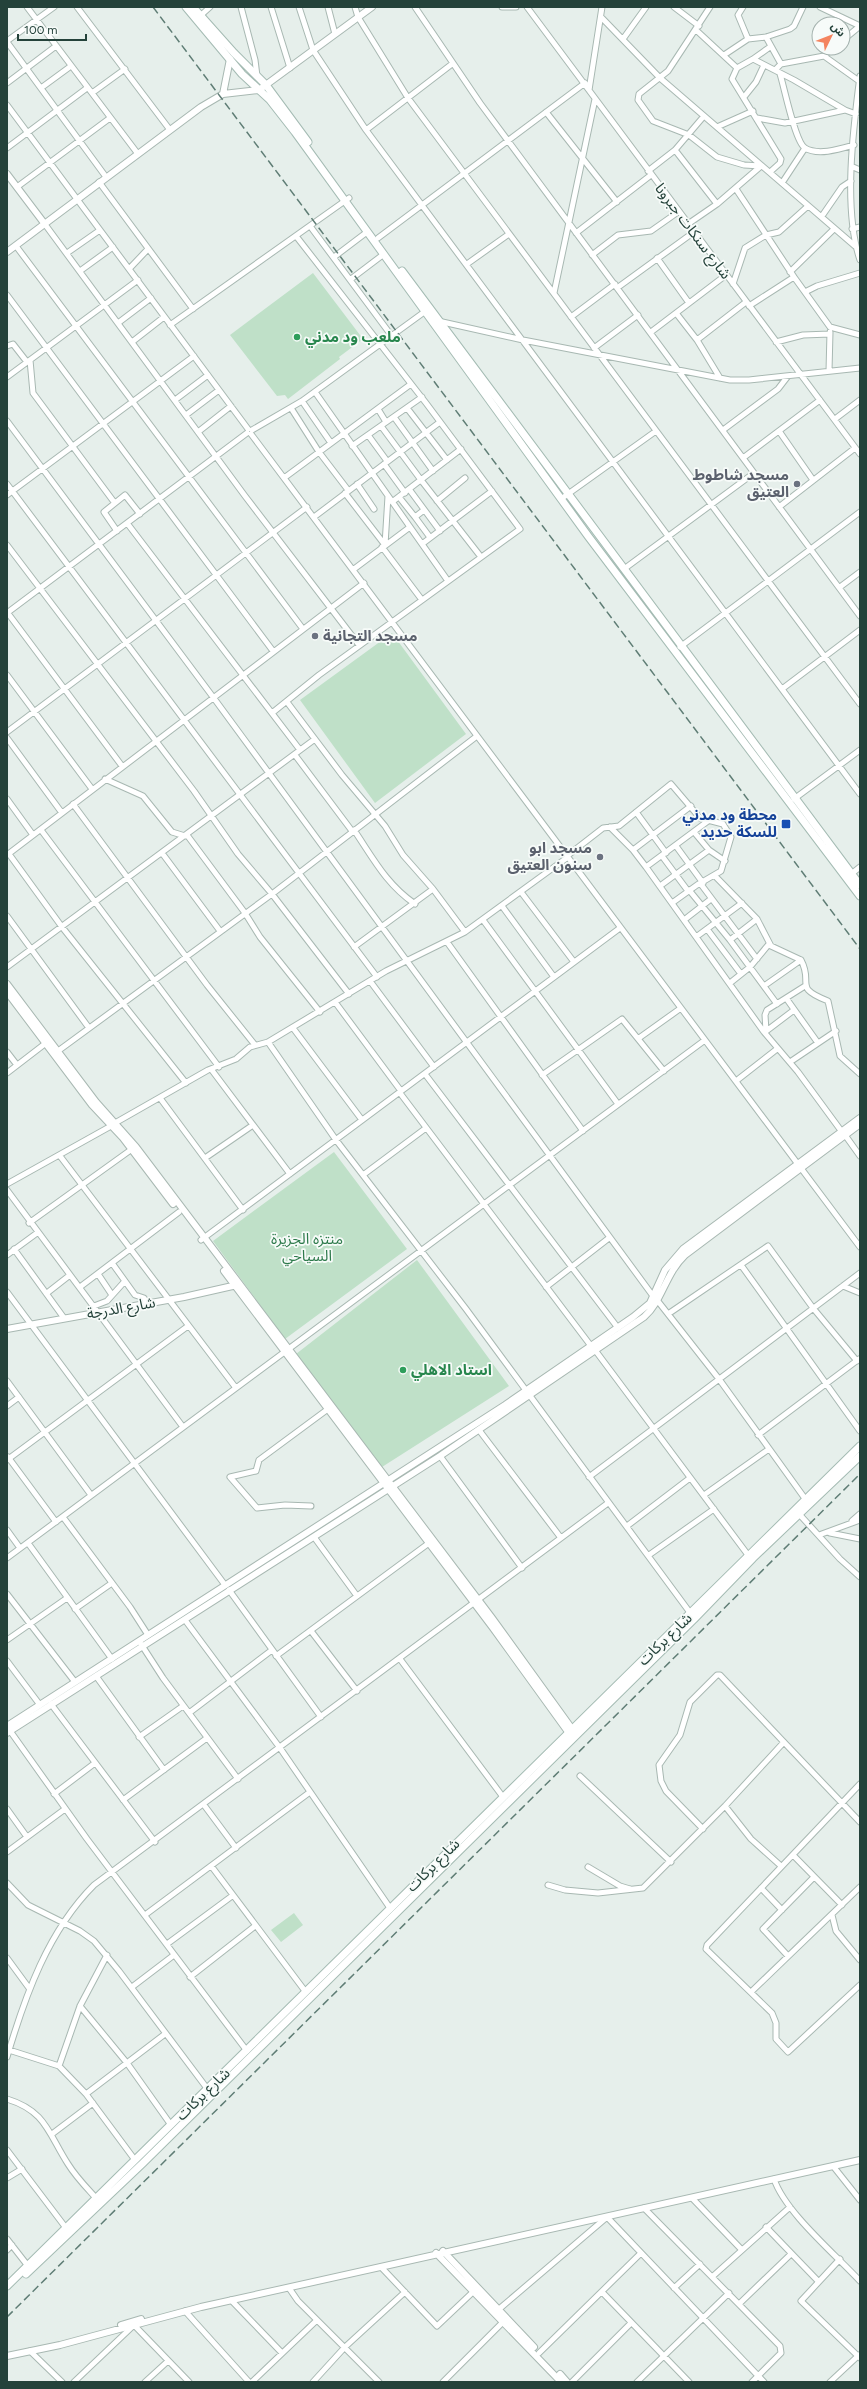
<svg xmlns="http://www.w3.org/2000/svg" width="867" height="2389" font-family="Figtree,'Noto Sans Arabic',sans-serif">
<rect width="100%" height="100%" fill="#e6efeb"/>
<path fill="#bfe0c8" d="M313 273 363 339 339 357 340 359 288 399 285 395 277 396 230 335Z
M392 633 466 734 375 803 300 700Z
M334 1152 407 1249 285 1339 213 1241Z
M417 1260 509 1386 382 1467 296 1354Z
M294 1913 303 1925 281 1942 271 1930Z"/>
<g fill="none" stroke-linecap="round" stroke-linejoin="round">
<defs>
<path id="minor" d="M27 7 138 154
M77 7 170 130
M241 7 255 60 257 76
M271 7 290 68
M299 7 313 50 366 130 860 794
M328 7 335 34
M355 7 358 17 408 98 860 704
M415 7 480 103 860 616
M502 7H516
M527 7 860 454
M674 7 699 26
M710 7 668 71 639 94 638 100 653 121 689 135 717 157 744 165 761 166
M743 7 738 15 748 39
M820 7 860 26
M200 16 210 7
M601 17 660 78 855 246
M696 30 737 68
M766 37 781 64
M623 39 646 7
M843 40 860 26
M7 41 54 7
M7 42 106 177
M724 55 748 39 766 37 790 29 794 26 803 7
M824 56 859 81
M753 59 770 47
M775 70 781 64 824 56 833 48
M780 74C784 86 795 142 805 148 818 156 840 149 854 145
M860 76C853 130 843 209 860 260
M7 83 56 46
M41 88 71 66
M589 90 602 7
M92 93 125 69
M744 97 756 82 764 65
M7 105 248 429
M546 112 617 202
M757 118 785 123 845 110 856 114
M717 127 753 111
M366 130 452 64
M7 148 87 88
M675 150 717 204
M853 167 860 170
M648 171 675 150 704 116
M770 172 780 163 781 159 732 79 737 68 753 59 794 80 845 110
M99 182 193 309
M782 183 805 148
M17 187 110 118
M736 189 794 277 830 327 860 335
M822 216 842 187 851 181
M44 223 245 496 359 645
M688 224 717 204 761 166
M310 226 391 335
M852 229 860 227
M576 233 651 175
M378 238 585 83
M16 246 303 629
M67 253 100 230
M592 255 618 235 651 231 678 212
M334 257 367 232
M657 258 689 303
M467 264 509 234
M129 269 148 249
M80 271 113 247
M790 272 834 229
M351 279 384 254
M733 284 745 248 766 235 779 232 808 206
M617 288 694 232
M805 292 817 286 860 273
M554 293 595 99
M7 295 273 651
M749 306 794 277
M676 313 697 340 720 378
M571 317 615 284
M438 321 523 340 730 380H749L860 368
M118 323 151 298
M170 325 349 198
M651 332 726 275
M697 340 746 302
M132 342 164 317
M776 342 803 335 830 334
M7 346 13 344 27 362
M594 348 638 315
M30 360 33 393 114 502
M829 371 830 332
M7 377 138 280
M315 392 448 581
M175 400 208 375
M302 401 331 443
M291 408 319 452 348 490
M407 408 447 460
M378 409 386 422
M186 415 219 390
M394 417 433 471
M835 419 860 400
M7 421 213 697 653 1296
M381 426 421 480 481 557
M252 430 302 401 427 310
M723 430 778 389 788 376
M779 431 813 480
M198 432 231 406
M251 434 860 1247
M368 435 387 461
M352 446 422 397
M743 458 820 400
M384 464 405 493
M284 478 411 384
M7 484 377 977
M357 484 374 509
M409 489 440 531
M345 493 385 545
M7 495 194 356
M399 497 415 517 424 510
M561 499 656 431
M437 501 465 478
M392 502 461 449
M779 507 855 448
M314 517 440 422
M415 517 429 536
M127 523 300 750
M117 531 104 512 125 495 140 514
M422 544 492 491
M7 545 194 791 238 854 272 894 349 994
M385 545 388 496
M382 547 422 600
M354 569 410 527
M624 569 754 473
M840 587 860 572
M7 612 122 766
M7 613 247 433
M680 647 860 512
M7 675 92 789
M782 689 860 630
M287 702 342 775 385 826 403 855 433 889 465 932
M272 713 319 675 520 529 426 403 296 236
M7 732 307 507
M7 738 62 813
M295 755 352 831
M105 779 143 796 172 832 185 836
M7 799 33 835
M794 799 860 750
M73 804 207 985 255 1045
M636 812 666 853
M610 827 633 850 646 867 764 1032 798 1072 842 1132
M41 830 219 1067
M354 830C373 858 386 884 415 904
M694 832 709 850 725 861
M187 835 245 913 260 937 320 1012
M676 846 703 883
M633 850 691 806
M162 853 220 931
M9 854 62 927 186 1083
M7 855 364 583
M567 856 603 828 619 826 671 784 700 818 723 824 731 837 721 871 697 885 672 903
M662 856 688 891
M646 867 708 821
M850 875 860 867
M715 876 757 919 771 946 801 960C814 984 792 987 828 1001L840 1056 860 1074
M700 883 757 959
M660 886 709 850
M689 890 730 940 777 1004
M521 892 574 962
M502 906 554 977
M7 916 89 1028
M483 920 618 1104
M684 920 711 899
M707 929 741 974
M696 937 742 903
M730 940 757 919
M447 942 583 1131
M354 947 433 889
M7 967 315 739
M370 981 434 1067
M730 983 750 967 769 944
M764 986 801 960
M786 998 818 1043
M335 1002 401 1091
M293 1028 362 1120
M766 1031 765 1015 767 1010 805 986
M765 1032 794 1010
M639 1038 681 1008
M268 1042 336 1140 466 1309 691 1614
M58 1051 272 894 477 736
M7 1052 17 1065
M790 1062 836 1031
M211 1069 290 1174
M7 1073 46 1043
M425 1074 618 1328
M542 1075 622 1019 664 1071
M736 1081 777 1049
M400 1093 591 1346
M160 1098 243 1210
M115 1123 208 1070 236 1059 250 1047 268 1042 386 971 465 932 568 857
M845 1135 860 1156
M60 1156 236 1388
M205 1158 253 1125
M363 1175 426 1128
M7 1184 111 1126
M7 1190 183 1427
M29 1223 132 1149
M201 1240 620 928
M14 1249 64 1318
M7 1255 37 1233
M112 1263 135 1295 144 1298 147 1303
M741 1265 860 1431
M98 1274 112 1295
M843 1286 860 1293
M80 1287 179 1212
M546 1287 609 1238
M7 1292 225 1585
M47 1293 70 1275
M657 1300 719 1379 806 1500
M94 1306 107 1301 125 1281
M668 1314 768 1246 813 1308 857 1361
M595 1350 748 1555
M7 1381 91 1495
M7 1406 19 1397
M479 1430 561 1538
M758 1435 859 1359
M440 1456 522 1568
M8 1457 56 1522
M7 1460 188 1326
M589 1477 860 1273
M704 1495 769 1449
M311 1506 285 1505 257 1508 230 1477 256 1471 259 1460 328 1409
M800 1515 840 1559 860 1577
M63 1517 130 1607 148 1635
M852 1521 860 1514
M627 1526 690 1478
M7 1530 20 1548
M830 1533 860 1539
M819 1535 860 1520
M314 1537 357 1596
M28 1543 112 1659
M649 1555 714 1509
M7 1558 705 1040
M229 1590 321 1717
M7 1594 75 1682
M75 1609 112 1583
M185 1620 280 1748 390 1908
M311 1631 357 1691
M7 1640 67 1598
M141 1644 163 1678 238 1779
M276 1656 429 1543
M400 1659 503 1797
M7 1661 40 1705
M96 1676 164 1770
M51 1704 155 1842
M189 1713 272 1650
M8 1728 87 1839 247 2051
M139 1737 183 1706
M580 1776 671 1862
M860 1784 707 1945 706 1949 772 2013 776 2023V2039L788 2052 860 1985
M54 1794 95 1763
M123 1800 207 1738
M204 1805 236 1848
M725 1806 751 1839 781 1866
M7 1809 27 1837
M703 1829 666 1791 661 1781 659 1765 680 1735 690 1702 717 1675H720L739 1695 860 1822
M7 1852 65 1809
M793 1855 842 1905
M212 1867 305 1991
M588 1867 620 1886 630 1889
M7 1883 28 1905 80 1931 94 1941 119 1971 212 2095
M548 1885 565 1890 598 1893 643 1888 725 1806 784 1742
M761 1888 782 1910
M145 1915 310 1792
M832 1915 836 1931 860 1960
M167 1944 232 1896
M788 1956 763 1929 814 1877
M7 1958 29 1988
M190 1977 255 1926
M132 1987 174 1955
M751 1992 860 1887
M80 2006 127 2063 171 2125
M9 2050 59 2066 86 2094 135 2160
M7 2057C25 1996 48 1931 94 1885L608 1503
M59 2066 80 2006 107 1955
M86 2094 165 2034
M7 2099C46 2111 48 2133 68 2164 76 2177 86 2187 96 2198
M52 2134 93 2103
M7 2150 66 2228
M833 2166 860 2200
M7 2178 22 2169
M774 2179C785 2212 835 2254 860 2281
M692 2198 741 2249
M644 2208 780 2346 781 2353 752 2382
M766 2227 818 2281
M7 2239 28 2266
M7 2250 12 2245
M840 2259 801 2301 860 2358
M381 2267 437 2326 474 2291
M712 2277 790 2207
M289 2288 298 2301 379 2382
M674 2288 700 2264
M602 2292 689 2382
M231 2300 282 2353
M739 2304 791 2254
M498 2310 607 2217 764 2382
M185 2311 249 2382
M30 2351 62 2382
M539 2353 641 2253
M74 2382 134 2325 189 2382
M145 2382 168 2361
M252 2382 317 2320
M313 2382 345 2347 405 2292
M443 2382 504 2321
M572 2382 631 2323
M637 2382 729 2293
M830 2382 859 2355"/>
<path id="tertiary" d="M223 94 230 59
M7 174 44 223
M7 252 201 107 223 94 259 90 372 7
M7 984 96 1102 136 1147 492 1618 575 1733
M7 992 92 1105 123 1138 173 1204
M224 1271 493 1628 571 1736
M7 1329 184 1297 237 1285
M7 1726 505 1405 633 1317 650 1303 665 1270 683 1249 860 1118
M7 1733 440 1456 644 1317C663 1300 665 1274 685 1255L860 1124
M443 2251 534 2347
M436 2253 561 2382
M121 2325 141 2319
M7 2356 60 2345 201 2307 860 2160
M560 2374 567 2382"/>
<path id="secondary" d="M186 7 242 74 270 100 295 132 588 536 860 896
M193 7 234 53 266 85 308 142
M402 271 860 885
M26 2274 143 2163 694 1619 753 1558 860 1456
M7 2286 860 1446"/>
</defs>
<use href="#minor" stroke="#a8b8b2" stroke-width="7"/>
<use href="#tertiary" stroke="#a8b8b2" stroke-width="8"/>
<use href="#secondary" stroke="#a4bbb3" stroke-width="9"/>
<use href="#minor" stroke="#fff" stroke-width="5"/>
<use href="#tertiary" stroke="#fff" stroke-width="6"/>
<use href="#secondary" stroke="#fff" stroke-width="7"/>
<path stroke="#5f7d75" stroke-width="1.5" stroke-dasharray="8 4" stroke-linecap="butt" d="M153 7 860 949
M7 2317 860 1474"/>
</g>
<g fill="#2e9e5b" stroke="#f7fbf9" stroke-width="1.5">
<circle cx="297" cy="337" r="4"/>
<circle cx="403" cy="1370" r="4"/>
</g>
<g fill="#6b7280" stroke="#f7fbf9" stroke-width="1.5">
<circle cx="797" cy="484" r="4"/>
<circle cx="315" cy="636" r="4"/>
<circle cx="600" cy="857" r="4"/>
</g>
<rect fill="#1a4fb4" stroke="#f7fbf9" stroke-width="1.5" x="781" y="819" width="10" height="10" rx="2"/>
<g text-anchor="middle" stroke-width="3.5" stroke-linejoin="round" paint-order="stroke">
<g font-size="15" fill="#24423a" stroke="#f7fbf9">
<text transform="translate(693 231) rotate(53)" y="5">شارع سنكات جبرونا</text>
<text transform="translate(121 1308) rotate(-10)" y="5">شارع الدرجة</text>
<text transform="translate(665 1639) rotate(-44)" y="5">شارع بركات</text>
<text transform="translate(433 1865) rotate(-45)" y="5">شارع بركات</text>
<text transform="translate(203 2094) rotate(-44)" y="5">شارع بركات</text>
</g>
<g font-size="15" font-weight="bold" fill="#27864d" stroke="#f7fbf9" text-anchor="start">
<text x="305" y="342">ملعب ود مدني</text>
<text x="411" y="1375">استاد الاهلي</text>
</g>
<g font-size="15" font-weight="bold" fill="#5b616d" stroke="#f7fbf9" text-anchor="end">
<text x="789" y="480">مسجد شاطوط<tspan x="789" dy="17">العتيق</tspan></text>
<text x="323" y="641" text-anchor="start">مسجد التجانية</text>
<text x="592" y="853">مسجد ابو<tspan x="592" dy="17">سنون العتيق</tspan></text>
</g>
<g font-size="15" font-weight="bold" fill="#164399" stroke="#f7fbf9" text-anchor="end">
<text x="777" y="820">محطة ود مدني<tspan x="777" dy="17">للسكة حديد</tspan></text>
</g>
<g font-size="15" fill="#2d7a4b" stroke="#f7fbf9">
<text x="307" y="1244">منتزه الجزيرة<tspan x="307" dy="17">السياحي</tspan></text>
</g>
</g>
<rect width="867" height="2389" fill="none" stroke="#24423a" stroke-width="16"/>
<g transform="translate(831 36) rotate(47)"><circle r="19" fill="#f7fbf9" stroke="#a3b1ad"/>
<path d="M0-3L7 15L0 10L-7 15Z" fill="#f4845f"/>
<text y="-6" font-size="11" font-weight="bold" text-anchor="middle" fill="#24423a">ش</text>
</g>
<path d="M18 34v6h68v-6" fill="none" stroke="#24423a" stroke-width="2"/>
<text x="24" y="34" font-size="12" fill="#24423a" stroke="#f7fbf9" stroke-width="3" paint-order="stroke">100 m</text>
</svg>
